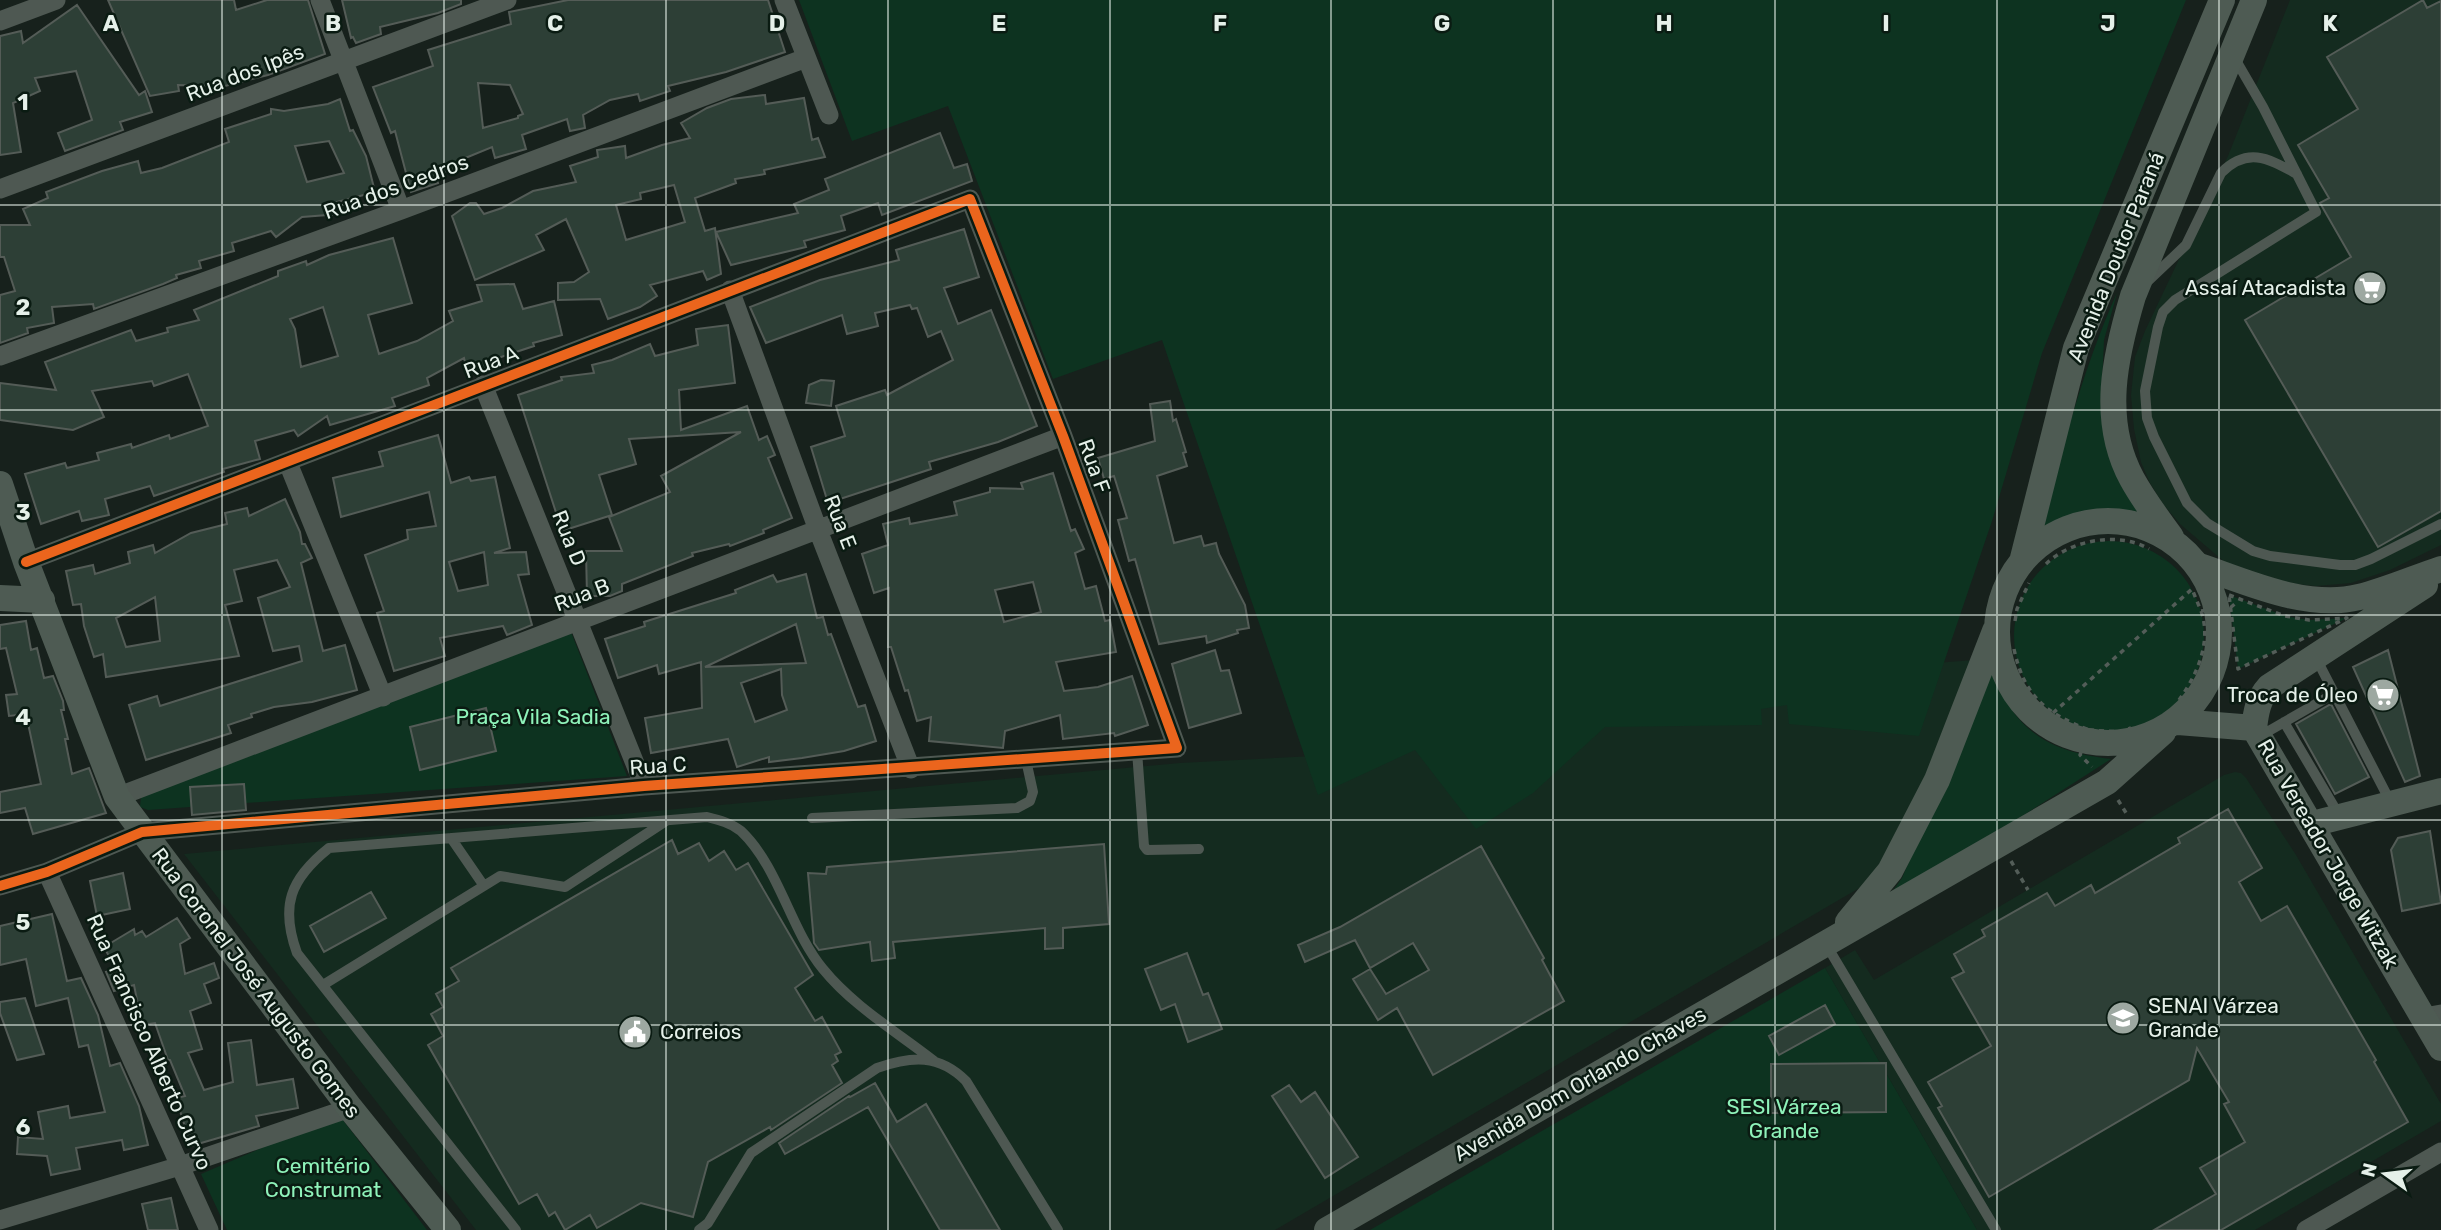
<svg xmlns="http://www.w3.org/2000/svg" width="2441" height="1230" font-family="Rubik,sans-serif">
<rect width="100%" height="100%" fill="#17211c"/>
<path fill="#142b1f" d="M2290 0H2441V545L2390 570 2351 583 2316 586 2285 583 2227 564 2180 524 2163 504 2150 483 2141 462 2134 429 2131 395 2135 357 2145 331 2228 156Z
M1975 660 1926 785 1873 880 1275 1230H476L184 854 1180 763 1353 754 1352 706Z
M2235 772 2241 773 2246 778 2296 855 2441 1104V1121L2255 1230H1977L1825 968 1855 950 1874 980 2224 775Z"/>
<path fill="#0d3320" d="M799 0H2186L2042 353 1992 521 1919 736 1789 724 1787 705 1761 709 1762 725 1605 727 1533 793 1476 829 1415 750 1318 795 1162 340 1053 379 948 106 852 141Z
M2117 293 2104 340 2101 404 2144 521C2103 510 2075 511 2038 533 2062 453 2082 370 2117 293Z
M2014 636a95 95 0 1 1 190 0a95 95 0 1 1-190 0Z
M2229 595 2285 616 2309 620 2347 618 2238 669Z
M571 632 627 776 148 810 140 807 141 797Z
M1990 668C2015 731 2046 751 2111 759L1882 906 1902 878Z
M1825 968 1977 1230H1370Z
M339 1115 427 1230H227L201 1174Z"/>
<path fill="#2d3f36" stroke="#545c57" stroke-width="2" fill-rule="evenodd" d="M108 0H234L236 10 267 0H308L325 54 268 75 225 86 178 85 179 91 150 96Z
M342 0H461V4L438 13 380 27 381 34 356 43 353 37 351 38Z
M568 0H768L785 52 726 72 668 86 670 91 640 101 638 94 610 100 583 115 585 128 570 131 567 119 522 135 526 149 495 158 492 147 463 159 464 168 436 174 438 183 411 192 395 131 391 133 373 87 433 66 428 50 511 24 509 12ZM478 83 510 85 523 114 518 116V118L483 128Z
M2423 0 2427 8 2441 1V511L2378 547 2245 320 2351 257 2320 203 2329 198 2298 145 2358 109 2327 57Z
M77 5 139 95 145 91 152 112 120 122 123 130 65 151 58 133 92 120 76 71 35 78 40 91 13 103 21 152 0 155V36L21 31 23 43Z
M765 95 766 104 804 98 812 140 818 138 825 157 764 170 765 174 735 179 736 183 695 198 705 231 715 228 721 274 707 280 703 271 650 285 657 296 640 307 608 319 600 299 558 300V283L574 282 589 272 566 219 536 235 544 250 475 280 452 216 470 203H476L484 214 502 208 533 191 576 182 570 166 598 157 597 150 625 146 626 158 662 145 690 138 681 123 707 108 731 99ZM674 185 685 222 626 240 616 205 641 199 640 193Z
M340 99 350 131 353 130 366 156 375 192 337 202 340 214 302 217 276 237 271 231 232 243 234 251 199 261 201 268 176 275 177 278 163 284 94 309 93 304 52 307 54 323 27 328 28 333 0 343V295L15 291 4 257H0V225H30L23 209 48 198 46 192 102 171 138 161 141 173 162 168 229 142 225 129 271 114V109L284 111 328 104ZM329 141 344 173 307 182 295 146Z
M940 133 954 168 967 164 972 181 882 215 878 203 841 216 845 230 804 241 806 247 731 265 716 232 798 213 794 204 829 190 825 179Z
M964 229 979 277 944 288 958 324 991 310 1037 426 998 442 929 462 931 469 828 503 811 447 845 436 836 406 885 390 887 395 953 360 941 331 928 337 917 308 912 309 910 305 875 313 878 326 847 334 842 315 766 343 750 307 820 280 899 260 896 250Z
M393 238 412 303 368 315 379 354 417 341 453 321 449 311 482 301 477 285 514 284 523 309 554 301 562 335 533 343 534 346 498 358 500 364 468 374 464 358 427 378 429 385 392 398 395 406 330 425 327 416 298 436 294 430 255 441 260 459 256 460 223 469 224 472 154 496 150 486 105 499 109 515 82 521 79 511 41 524 25 474 65 463 67 468 99 460 97 453 131 444 132 448 169 435 170 439 208 426 188 374 154 386 152 381 92 391 104 417 73 430 0 420V383L56 390 45 362 131 330 136 341 168 332 167 328 199 320 194 310 278 276V271L306 261 307 265 329 255ZM323 307 338 356 301 367 295 329 290 319Z
M728 325 735 383 679 390 681 430 747 406 759 440 767 436 775 455 768 458 792 518 763 530 764 533 730 546 729 544 692 553 693 556 622 584V591L610 596H587L586 551H622L609 517 670 492 661 476 741 432 629 439 636 464 599 475 612 515 562 531 518 395 562 380 561 377 594 373 592 365 612 360 650 344 655 356 698 345 696 329Z
M821 380 834 381 831 406 806 403 809 385Z
M1170 401 1173 421 1176 419 1186 452 1183 453 1187 466 1157 476 1174 543 1201 536 1204 546 1216 543 1219 554 1245 605 1249 628 1237 630 1238 633 1207 643 1206 636 1159 644 1135 559 1129 561 1118 520 1127 518 1114 476 1104 479 1098 458 1155 441 1150 404Z
M438 435 451 483 469 477 471 481 495 477 510 548 494 553 526 552 529 574 518 575 532 625 507 635 503 626 440 638 445 656 394 671 377 613 384 611 365 555 408 539 407 530 436 526 429 492 341 517 333 478 383 466 379 452ZM484 552 488 585 458 591 449 562Z
M1053 473 1071 531 1075 529 1084 549 1075 553 1085 589 1096 586 1105 621 1110 620 1116 652 1056 662 1064 691 1098 687 1132 676 1148 725 1115 736 1114 733 1063 739 1060 715 1005 731 1003 748 929 741 931 717 917 721 908 690 905 691 891 647H888L889 588 874 593 862 554 888 545 883 524 909 518 910 524 957 515 954 502 990 492V488L1023 489 1021 483ZM1033 582 1041 612 1004 622 995 590Z
M285 499 300 532 302 544H305L312 558 301 563 323 651 345 645 357 690 312 702 274 707 251 714 252 717 228 725 231 733 146 760 129 705 157 696 160 706 302 661 299 646 273 651 258 598 290 587 277 560 234 570 242 601 225 605 239 656 106 677 103 654 94 657 84 626 81 604 73 605 66 571 93 565 95 574 130 563 128 552 153 545 155 553 191 533 227 524 225 513 247 508 249 516ZM155 597 160 641 126 647 116 618Z
M806 574 817 618 823 617 828 635 831 634 858 707 865 705 876 741 844 751 802 758 769 762V757L737 767 728 739 651 753 645 718 702 708 701 662 659 674 657 665 618 678 605 639 645 626 644 622 736 593 735 590 773 575 777 582ZM796 624 806 663 705 667ZM781 669 782 695 787 710 755 722 741 683Z
M26 621 31 650 37 648 44 678 53 676 63 701 64 710H61L68 739H65L72 774 89 768 106 813 33 834 25 808 0 813V792L41 784 26 714 9 716 6 695 17 694 6 648 0 649V625Z
M1215 650 1221 671 1229 670 1241 713 1189 728 1172 664Z
M2388 650 2420 776 2405 782 2353 667Z
M2331 704 2369 777 2335 794 2296 724Z
M486 708 496 751 420 770 410 727Z
M244 784 246 810 192 815 190 787Z
M2228 809 2262 868 2239 882 2261 921 2287 906 2376 1060 2374 1062 2408 1122 2221 1230H2154L2216 1194 2200 1168 2245 1142 2224 1104 2229 1102 2197 1048 2189 1080 1989 1197 1938 1108 1942 1106 1928 1082 1991 1046 1952 978 1964 972 1954 954 1985 936 1982 930 2047 893 2055 906 2091 885 2095 893 2180 843 2178 838Z
M2430 831 2441 903 2402 911 2391 850 2398 838Z
M672 840 678 854 699 843 709 861 724 851 736 870 748 863 813 975 795 988 815 1021 822 1017 841 1052 835 1055 838 1061 832 1065 842 1083 771 1130 770 1127 708 1162 693 1217 641 1203 597 1228 590 1215 565 1230 555 1212 549 1216 537 1194 519 1204 428 1045 443 1036 431 1014 443 1007 436 994 459 981 451 968Z
M1104 844 1109 924 1063 928V948L1045 949V928L893 942 895 958 872 961 870 942 819 950 814 943 808 873 826 874 827 867Z
M1481 846 1544 958 1542 960 1564 1001 1433 1075 1397 1008 1378 1020 1353 979 1370 969 1386 994 1429 970 1413 943 1370 968 1355 940 1305 962 1298 945 1340 927Z
M123 873 130 909 97 916 90 881Z
M371 892 386 918 324 952 310 926Z
M52 914 67 981 81 978 98 1015 110 1066 120 1063 139 1106 148 1145 124 1150 122 1140 76 1148 80 1169 51 1175 47 1156 17 1154 18 1137 43 1139 38 1112 68 1106 70 1118 105 1112 88 1045 79 1047 68 998 36 1006 26 959 0 965V926Z
M177 918 190 938 180 944 185 974 214 963 219 978 204 984 211 1003 190 1011 202 1049 188 1053 204 1090 233 1082 228 1043 251 1040 257 1085 293 1079 298 1108 256 1116 259 1126 191 1146 176 1098 185 1096 170 1060H168L155 1023 142 1025 134 985 114 991 106 972 116 969 104 947 134 929 135 935 142 931 146 937Z
M1187 953 1203 995 1208 993 1222 1029 1188 1042 1175 1004 1161 1010 1145 969Z
M25 998 44 1054 17 1060 0 1013V1002Z
M1825 1005 1835 1024 1779 1055 1769 1036Z
M1886 1063V1112L1771 1113V1064Z
M875 1083 897 1122 926 1104 1000 1230H940L868 1107 785 1154 779 1143 849 1096 850 1097Z
M1289 1085 1301 1102 1315 1092 1358 1157 1325 1178 1272 1096Z
M171 1198 178 1230H148L142 1204Z"/>
<g fill="none" stroke-linecap="round" stroke-linejoin="round">
<path stroke="#535d58" stroke-width="3.5" stroke-dasharray="5 5" stroke-linecap="butt" d="M2046 564C2070 540 2119 531 2149 549
M2229 595 2285 616 2309 620 2347 618 2238 669Z
M2015 621 2017 609 2029 583
M2014 649C2024 696 2045 713 2089 730L2080 755 2092 767
M2179 700C2197 675 2212 642 2201 611
M2053 713 2192 589 2201 611 2230 608 2237 602
M2089 730 2120 732 2131 728
M2118 800 2128 816
M2011 861 2028 890"/>
<path stroke="#4e5852" stroke-width="10" d="M2234 57 2263 107 2316 212 2175 300 2163 312 2158 327 2145 391 2147 418 2154 437 2187 503 2207 523 2253 551 2270 556 2340 565H2355L2371 559 2441 524
M2149 280 2186 245 2221 173C2248 146 2269 159 2297 174
M2316 658 2391 803
M2284 722 2339 815
M2260 736 2335 693
M1137 751 1144 846 1147 850 1199 849
M812 818 1017 808 1030 801 1033 792 1026 760
M451 838 484 886
M1827 946 1996 1230
M323 985 500 876 565 887 666 821
M516 1230 297 953C280 906 290 879 329 848L707 817C719 820 731 823 741 831 779 867 790 929 823 969 853 1006 897 1032 934 1061
M699 1230 708 1223 751 1153 877 1068C912 1056 939 1054 966 1081L1058 1230"/>
<path stroke="#4e5852" stroke-width="19" d="M320 0 401 210
M784 0 829 115
M0 21 56 0
M0 189 507 0
M730 290 818 530 911 769
M0 356 401 210 806 58
M483 385 644 786
M288 463 383 697
M117 797 1063 436
M47 872 209 1230
M0 886 47 872 142 832 644 786 1177 748 1063 436 970 199 26 562
M2424 1017 2441 1014
M0 1220 180 1166 350 1108
M2306 1230 2441 1152"/>
<path stroke="#4e5b53" stroke-width="26" d="M0 484 26 562 117 797 350 1108 448 1230
M1997 632a111 111 0 1 1 222 0a111 111 0 1 1-222 0Z
M2171 537C2157 518 2143 499 2132 479 2100 420 2115 356 2133 296L2254 0
M2022 562 2076 348 2222 0
M2197 565C2247 582 2306 610 2359 597 2387 590 2414 578 2441 569
M0 598 42 600
M2178 722 2254 728
M2254 728 2441 1048
M2254 728C2256 712 2258 699 2269 687L2425 585
M2312 824 2441 791
M1848 922 1890 871 1937 780 1995 631
M1327 1230 2107 782 2163 732"/>
<defs>
<path id="cycleway" d="M0 886 47 872 142 832 644 786 1177 748 1063 436 970 199 26 562"/>
</defs>
<use href="#cycleway" stroke="#0a1b12" stroke-width="15"/>
<use href="#cycleway" stroke="#eb651d" stroke-width="10"/>
</g>
<path fill="none" stroke="#e5f0e9" stroke-width="2" stroke-opacity="0.55" d="M222 0V1230M444 0V1230M666 0V1230M888 0V1230M1110 0V1230M1331 0V1230M1553 0V1230M1775 0V1230M1997 0V1230M2219 0V1230M0 205H2441M0 410H2441M0 615H2441M0 820H2441M0 1025H2441"/>
<defs>
<symbol id="supermarket-disc" viewBox="-11 -11 22 22"><circle r="9.5" fill="#9da8a1" stroke="#0a1b12"/><path d="M-6-5.5h2.5l.6 2H6L4.5 2H-2.5L-4.4-4H-6ZM-1.5 3.2a1.3 1.3 0 1 0 .1 0ZM3 3.2a1.3 1.3 0 1 0 .1 0Z" fill="#fff"/></symbol>
<symbol id="university-disc" viewBox="-11 -11 22 22"><circle r="9.5" fill="#9da8a1" stroke="#0a1b12"/><path d="M0-5L7-2L0 1L-7-2ZM-4 1L0 2.5L4 1V4Q0 6-4 4Z" fill="#fff"/></symbol>
<symbol id="civic-disc" viewBox="-11 -11 22 22"><circle r="9.5" fill="#9da8a1" stroke="#0a1b12"/><path d="M-.6-6.5H3V-4.5H.6V-3L4-1V1h2V6H-6V1h2V-1L-.6-3ZM-1.2 2.5V6h2.4V2.5Z" fill="#fff"/></symbol>
</defs>
<g fill-rule="evenodd">
<use href="#supermarket-disc" x="2351" y="269" width="38" height="38"/>
<use href="#supermarket-disc" x="2364" y="676" width="38" height="38"/>
<use href="#university-disc" x="2104" y="999" width="38" height="38"/>
<use href="#civic-disc" x="616" y="1013" width="38" height="38"/>
</g>
<g text-anchor="middle" stroke-width="5" stroke-linejoin="round" paint-order="stroke">
<g font-size="21" fill="#e5f0e9" stroke="#0a1b12">
<text transform="translate(245 73) rotate(-21)" y="7">Rua dos Ipês</text>
<text transform="translate(396 187) rotate(-20)" y="7">Rua dos Cedros</text>
<text transform="translate(2116 257) rotate(-68)" y="7">Avenida Doutor Paraná</text>
<text transform="translate(491 362) rotate(-21)" y="7">Rua A</text>
<text transform="translate(1094 466) rotate(70)" y="7">Rua F</text>
<text transform="translate(840 522) rotate(69)" y="7">Rua E</text>
<text transform="translate(569 538) rotate(68)" y="7">Rua D</text>
<text transform="translate(582 595) rotate(-21)" y="7">Rua B</text>
<text transform="translate(658 766) rotate(-4)" y="7">Rua C</text>
<text transform="translate(2328 854) rotate(60)" y="7">Rua Vereador Jorge Witzak</text>
<text transform="translate(256 983) rotate(53)" y="7">Rua Coronel José Augusto Gomes</text>
<text transform="translate(149 1042) rotate(66)" y="7">Rua Francisco Alberto Curvo</text>
<text transform="translate(1580 1084) rotate(-30)" y="7">Avenida Dom Orlando Chaves</text>
</g>
<g font-size="21" fill="#e5f0e9" stroke="#0a1b12" text-anchor="end">
<text x="2346" y="295">Assaí Atacadista</text>
<text x="2358" y="702">Troca de Óleo</text>
<text x="2148" y="1013" text-anchor="start">SENAI Várzea<tspan x="2148" dy="24">Grande</tspan></text>
<text x="660" y="1039" text-anchor="start">Correios</text>
</g>
<g font-size="21" fill="#8ff3ba" stroke="#0a1b12">
<text x="533" y="724">Praça Vila Sadia</text>
<text x="1784" y="1114">SESI Várzea<tspan x="1784" dy="24">Grande</tspan></text>
<text x="323" y="1173">Cemitério<tspan x="323" dy="24">Construmat</tspan></text>
</g>
</g>
<g font-size="23" text-anchor="middle" font-weight="bold" fill="#e5f0e9" stroke="#0a1b12" stroke-width="5" stroke-linejoin="round" paint-order="stroke">
<text x="111" y="31">A</text>
<text x="333" y="31">B</text>
<text x="555" y="31">C</text>
<text x="777" y="31">D</text>
<text x="999" y="31">E</text>
<text x="1220" y="31">F</text>
<text x="1442" y="31">G</text>
<text x="1664" y="31">H</text>
<text x="1886" y="31">I</text>
<text x="2108" y="31">J</text>
<text x="2330" y="31">K</text>
<text x="23" y="110">1</text>
<text x="23" y="315">2</text>
<text x="23" y="520">3</text>
<text x="23" y="725">4</text>
<text x="23" y="930">5</text>
<text x="23" y="1135">6</text>
</g>
<g transform="translate(2385 1174) rotate(284)" stroke="#0a1b12" stroke-width="5" paint-order="stroke">
<path d="M0-5L12 26L0 18L-12 26Z" fill="#e5f0e9"/>
<text y="-10" font-size="19" font-weight="bold" text-anchor="middle" fill="#e5f0e9">N</text>
</g>
</svg>
